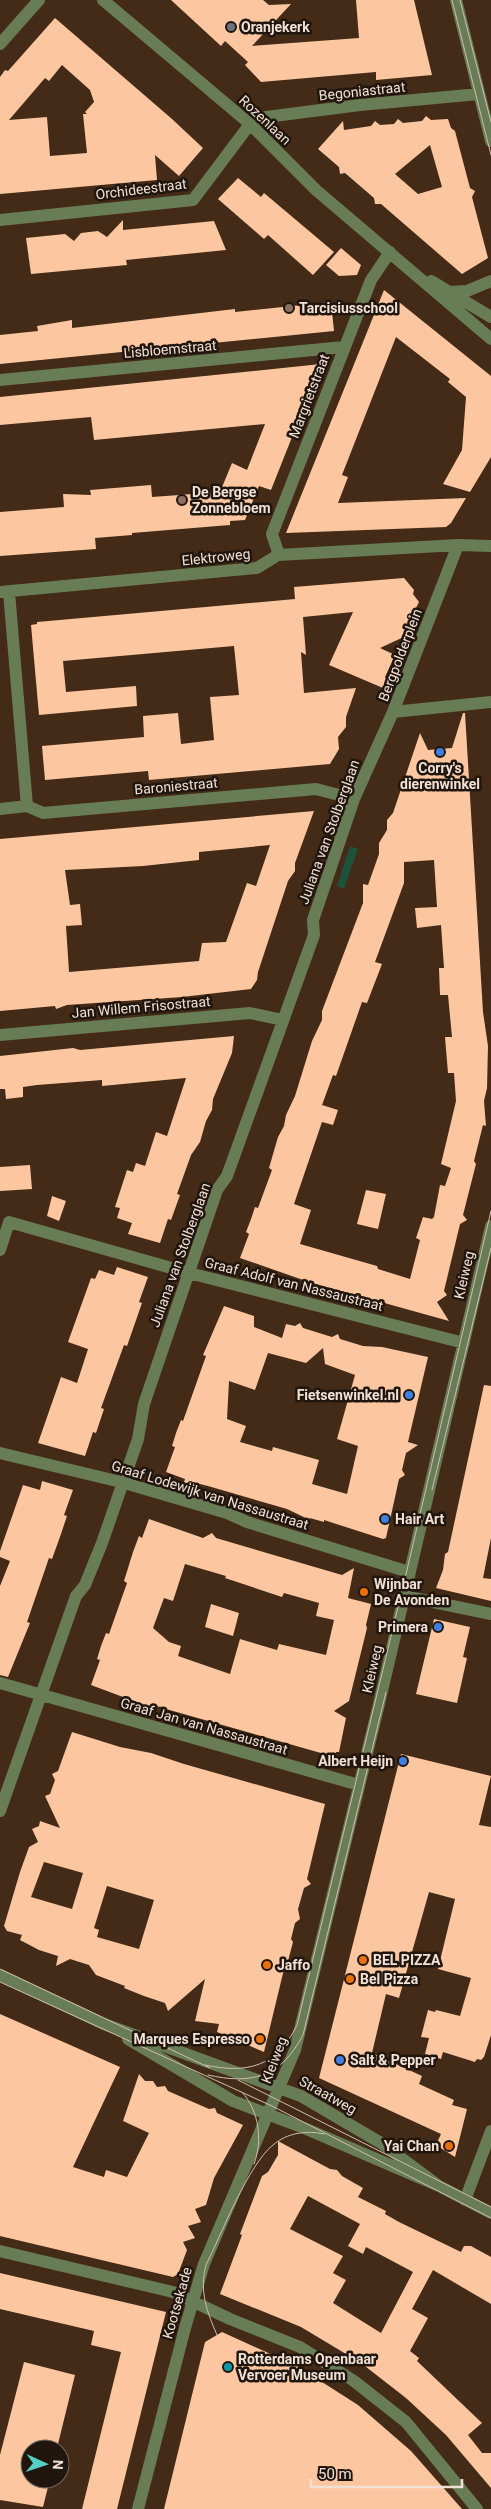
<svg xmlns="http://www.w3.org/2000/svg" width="491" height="2509" font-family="Roboto,sans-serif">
<rect width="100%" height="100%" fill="#432b18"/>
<path fill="#1e523a" d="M350 846 358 849 344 889 337 886Z"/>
<path fill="#fcc7a0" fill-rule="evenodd" d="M171 0H263L269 5 291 4 252 46 359 38 356 0H414L432 75 376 80V72L261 82 245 65 248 62 225 41 221 46Z
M55 18 172 119 203 148 179 176 155 155 157 180 0 194V77L5 70 8 71ZM62 65 90 90 94 102 85 112 87 114H83L87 153 50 156 47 117 9 120 45 78 49 81Z
M426 116 431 120 448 119 451 128 455 131 470 188 475 191 472 197 488 258 462 274 381 204H375L374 198 345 173 340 174 339 167 318 149 343 121 344 130 371 126 375 121 380 125 394 124 398 119 403 123 422 121ZM430 145 442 187 418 194 395 174Z
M238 178 261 197 264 193 334 252 313 275 268 235 264 239 218 199Z
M123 220V230L214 221 226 250 126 260 127 265 31 274 26 238 65 234 74 241 81 233 98 231 107 237Z
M341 248 361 265 357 275 339 276 326 265Z
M384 290 491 376V457L470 492 443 484 462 450 466 397 448 382 450 379 396 337 342 475 348 477 338 503 466 498 451 523 446 527 286 533Z
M331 302 334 331 0 364V335L38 331 37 326 72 320V328L235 309V312Z
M321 364 271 490 259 486 245 520 230 521V525L132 533V535L95 538 96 549 0 556V512L64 507 63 494 91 495 90 490 151 485 152 497 220 492 232 463 247 470 265 424 94 440 91 417 0 425V397Z
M404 578 414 590 413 594 419 602 406 628 408 635 380 648 395 655 385 677 390 691 329 665 353 612 303 617 306 655 301 652 304 693 356 688 346 717V727L338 737 339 749 330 764 149 780 148 771 45 780 42 746 144 737 143 716 178 713 181 744 214 740 210 697 239 695 234 646 63 661 66 692 136 686 137 706 39 715 31 625 37 624V622L295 599 294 587Z
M463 713H465L483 1012 488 1046 487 1088 484 1101 486 1126 483 1125 474 1161 476 1164 463 1215 467 1220 460 1224 444 1291 447 1295 437 1302 449 1321 309 1282 240 1258 249 1234 246 1232 251 1219 255 1207 258 1208 272 1170 269 1168 278 1137 284 1126 286 1115 295 1096 312 1041 322 1020V1011L363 903V884L368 885 379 854V843L387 830V820L393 813 420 733 428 750 452 748ZM434 860 437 907 415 908 417 928 441 925 444 968H439L440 995H448L452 1037H445L448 1073H454L456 1101 441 1164 451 1168 445 1186 440 1185 434 1217 432 1219 423 1217 416 1238 420 1240 410 1279 378 1269 377 1266 300 1244 311 1210 294 1204 322 1122 333 1125 338 1110 322 1105 333 1075 336 1076 362 1002 367 1003 382 964 375 962 404 883V862Z
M314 811 295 863V871L288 881 258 972 257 980 251 989 182 997 67 1005 56 1009 55 1006 0 1011V839ZM270 845 256 886 247 883 226 942 202 943 199 961 69 972 66 926 82 925 80 904 70 905 65 870 143 866 199 860V852Z
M234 1036 232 1053 213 1099 212 1110 206 1121 200 1142 191 1155 177 1194 180 1195 171 1220 168 1219 160 1243 128 1234 132 1223 117 1218 120 1208 115 1207 127 1170 133 1172 136 1163 145 1166 156 1132 167 1136 186 1078 102 1086V1080L37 1085 23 1087V1097L6 1099 5 1089H0V1056L73 1048 80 1050Z
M30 1165 32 1189 0 1191V1167Z
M366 1190 386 1194 378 1229 357 1224Z
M52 1196 66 1201 59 1221 47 1216Z
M117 1267 148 1277 139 1302 142 1303 127 1346 124 1345 101 1408 104 1409 96 1433 93 1432 85 1456 38 1443 61 1377 77 1383 88 1349 68 1342 91 1278 95 1279 99 1270 114 1275Z
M224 1306 254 1316V1327L282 1338 286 1324 295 1326 300 1323 303 1328 332 1337 338 1334 340 1339 363 1346 382 1347 428 1357 408 1442 418 1445 406 1453 402 1470 405 1475 399 1479 386 1538 383 1539 324 1520V1522L310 1518V1520L287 1509 208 1486 200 1484 196 1494 182 1489 185 1479 166 1472 175 1447 172 1446 176 1433 181 1420 183 1421 206 1356 203 1355ZM323 1348 325 1364 355 1375 337 1439 358 1446 347 1494 312 1484 319 1460 273 1447 272 1451 240 1442 246 1426 227 1419 229 1381 255 1390 268 1353 306 1363Z
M484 1385 491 1386V1538L483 1578 491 1579V1601L436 1588 443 1570 445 1554 448 1552Z
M42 1481 73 1490 64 1515 67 1516 61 1534 52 1559 49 1558 27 1622 30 1623 8 1677 0 1675V1586L10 1561 0 1557V1551L23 1485 40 1490Z
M149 1519 203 1538 212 1533 216 1538 342 1575 354 1568 348 1598 371 1604 366 1625 367 1628 349 1701 334 1711 346 1718 339 1752H336L335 1757 166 1709V1707L147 1706 91 1685 100 1660 97 1659 101 1646 106 1633 109 1634 127 1583 124 1581 133 1552 139 1536 142 1538ZM185 1564 226 1576 225 1578 282 1597 284 1593 319 1603 316 1616 334 1620 326 1655 279 1644 277 1650 240 1639 230 1674 178 1656 181 1646 169 1642 153 1628 164 1598 173 1601Z
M211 1604 239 1613 233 1636 205 1627Z
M434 1619 470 1627 463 1657 467 1658 457 1703 416 1694Z
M72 1732 120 1747 151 1753 184 1764 325 1804 307 1879 311 1884 304 1888 298 1909 300 1919 295 1923 291 1939 293 1942 287 1965H285L264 2052 217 2032 219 2024 195 2021 205 1979 168 2011 165 2003 144 1996 124 1988 125 1986 96 1975 89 1965 70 1959 56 1966 58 1956 39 1950 20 1940 22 1935 7 1931 4 1926 20 1872 29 1847 38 1842 32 1829 39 1826 40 1821 60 1828 45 1796 50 1794 55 1780 52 1774 58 1771ZM44 1862 83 1873 72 1909 31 1897ZM107 1886 154 1900 139 1949 97 1937 99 1930 94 1928Z
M401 1754 491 1776 479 1825 491 1827V2035L484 2057 481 2060 477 2059 475 2062 443 2052 441 2059 425 2054 429 2038 421 2037 428 2010 435 2012 436 2010 460 2016 471 1978 438 1969 455 1899 429 1892 399 1998 386 1994 372 2053 422 2076 419 2084 454 2100 452 2105 467 2109 455 2157 436 2145 441 2134 319 2078Z
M0 2014 120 2067 73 2167 104 2177 106 2170 127 2177 149 2133 123 2121 139 2074 145 2081H153L157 2087 165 2086 168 2091 209 2109 215 2108 217 2113 243 2125 214 2178 206 2205 195 2209 201 2222 188 2226 195 2238 183 2242 187 2250 178 2274 173 2277 0 2236Z
M278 2141 330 2169 337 2170 342 2176 363 2188 358 2197 386 2211 385 2214 399 2222 461 2252 464 2246H471L491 2257V2304L433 2270 412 2309 428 2318 410 2351 419 2358 417 2361 482 2423 468 2435 482 2453H491V2488L446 2435 406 2398 361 2363 301 2327 220 2294 242 2235 240 2234 262 2176 268 2172 278 2155ZM308 2196 360 2224 348 2246 363 2254 366 2247 413 2272 381 2333 333 2303 346 2280 333 2273 343 2256 290 2229Z
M0 2273 166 2312 117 2509H82L121 2352 91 2345 94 2331 0 2309Z
M222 2332 297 2366 358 2405 411 2451 462 2509H164L205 2342Z
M24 2362 75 2375 57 2448 36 2442 34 2449H30V2465L27 2477 49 2483 43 2507 0 2500V2455Z"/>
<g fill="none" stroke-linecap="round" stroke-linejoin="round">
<path stroke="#687c55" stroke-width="12" d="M103 0 250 124 316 190 491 339
M456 0 491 141
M0 44 39 0
M0 220 193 200 250 124 266 117 360 105 479 94
M431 281 491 317
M450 292 467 291 491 281
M0 380 344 347
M279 555 272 534 371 280 390 252
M0 592 257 568 278 555 458 545 491 546
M9 592 27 806
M393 712 491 702
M0 809 27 806 43 813 316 789 354 799
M0 1035 250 1013 283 1020
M0 1250 9 1222 189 1273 464 1343
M0 1453 121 1482 227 1513 247 1522 409 1572
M404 1596 491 1614
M0 1683 359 1785
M0 1811 76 1596 85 1585 102 1543 138 1439 144 1404 174 1316 217 1190 227 1176 314 935 313 920 354 799 393 712 458 545
M0 1975 104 2024 301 2096 381 2143 439 2186
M128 2039 233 2101 304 2128 439 2186 491 2213
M465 2200 491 2131
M0 2251 173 2292 230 2319 300 2347 354 2381 406 2422 477 2509
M138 2509 185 2328 204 2264 295 2050 378 1708 491 1226"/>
<path stroke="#cfbdb1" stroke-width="1" d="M452 0 491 155
M460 0 491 122
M432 1490 491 1248
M0 1969 210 2068
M0 1982 272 2106 491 2218
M205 2065C247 2074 277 2067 297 2025L407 1570 491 1211
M208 2075C252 2085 281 2077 303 2035L386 1692
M238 2080 491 2207
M242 2092C259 2111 263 2140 254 2164
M217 2335C207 2312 199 2291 206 2265 221 2235 248 2165 273 2145 287 2133 306 2130 324 2134"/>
</g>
<circle fill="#6b7280" stroke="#21160e" stroke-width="2" cx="231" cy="27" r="5"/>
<g fill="#8d6e63" stroke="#21160e" stroke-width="2">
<circle cx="289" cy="308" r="5"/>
<circle cx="182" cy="500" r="5"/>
</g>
<g fill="#3f7fe0" stroke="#21160e" stroke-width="2">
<circle cx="440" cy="752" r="5"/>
<circle cx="409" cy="1395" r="5"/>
<circle cx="385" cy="1519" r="5"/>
<circle cx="438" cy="1627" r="5"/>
<circle cx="403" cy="1761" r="5"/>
<circle cx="340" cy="2060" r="5"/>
</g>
<g fill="#e8710a" stroke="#21160e" stroke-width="2">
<circle cx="364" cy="1592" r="5"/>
<circle cx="363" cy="1960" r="5"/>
<circle cx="267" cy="1965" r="5"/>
<circle cx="350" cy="1979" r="5"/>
<circle cx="260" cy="2039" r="5"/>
<circle cx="449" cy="2146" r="5"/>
</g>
<circle fill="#0f9aa8" stroke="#21160e" stroke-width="2" cx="228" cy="2367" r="5"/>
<g text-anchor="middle" stroke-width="5" stroke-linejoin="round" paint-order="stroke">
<g font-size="14" font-weight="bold" fill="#f0e0d5" stroke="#21160e" text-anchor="start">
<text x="241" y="32">Oranjekerk</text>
<text x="299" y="313">Tarcisiusschool</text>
<text x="192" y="497">De Bergse<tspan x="192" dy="16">Zonnebloem</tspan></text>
<text x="440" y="773" text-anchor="middle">Corry's<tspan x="440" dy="16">dierenwinkel</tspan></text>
<text x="399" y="1400" text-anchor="end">Fietsenwinkel.nl</text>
<text x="395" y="1524">Hair Art</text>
<text x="374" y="1589">Wijnbar<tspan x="374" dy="16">De Avonden</tspan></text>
<text x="428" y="1632" text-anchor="end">Primera</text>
<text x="393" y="1766" text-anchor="end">Albert Heijn</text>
<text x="373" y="1965">BEL PIZZA</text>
<text x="277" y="1970">Jaffo</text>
<text x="360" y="1984">Bel Pizza</text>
<text x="250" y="2044" text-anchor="end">Marques Espresso</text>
<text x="350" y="2065">Salt &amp; Pepper</text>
<text x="439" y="2151" text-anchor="end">Yai Chan</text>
<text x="238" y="2364">Rotterdams Openbaar<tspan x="238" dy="16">Vervoer Museum</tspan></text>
</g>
<g font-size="14" fill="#f0e0d5" stroke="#21160e">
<text transform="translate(362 91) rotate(-6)" y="5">Begoniastraat</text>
<text transform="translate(265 120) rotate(43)" y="5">Rozenlaan</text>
<text transform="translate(141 189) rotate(-7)" y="5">Orchideestraat</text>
<text transform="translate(170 349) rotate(-5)" y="5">Lisbloemstraat</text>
<text transform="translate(309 396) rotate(-69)" y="5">Margrietstraat</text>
<text transform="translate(216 557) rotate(-6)" y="5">Elektroweg</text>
<text transform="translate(400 655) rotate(-69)" y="5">Bergpolderplein</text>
<text transform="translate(176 786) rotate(-5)" y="5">Baroniestraat</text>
<text transform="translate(329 832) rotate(-70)" y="5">Juliana van Stolberglaan</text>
<text transform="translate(141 1007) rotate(-5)" y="5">Jan Willem Frisostraat</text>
<text transform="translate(180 1255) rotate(-70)" y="5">Juliana van Stolberglaan</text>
<text transform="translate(464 1275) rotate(-77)" y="5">Kleiweg</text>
<text transform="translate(294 1284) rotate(14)" y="5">Graaf Adolf van Nassaustraat</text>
<text transform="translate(210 1495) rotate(17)" y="5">Graaf Lodewijk van Nassaustraat</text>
<text transform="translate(372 1669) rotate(-77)" y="5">Kleiweg</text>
<text transform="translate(204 1726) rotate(16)" y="5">Graaf Jan van Nassaustraat</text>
<text transform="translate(274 2060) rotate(-69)" y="5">Kleiweg</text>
<text transform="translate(328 2095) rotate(29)" y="5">Straatweg</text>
<text transform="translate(177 2303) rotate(-74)" y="5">Kootsekade</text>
</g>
</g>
<g transform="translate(45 2464) rotate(93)"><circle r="24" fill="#21160e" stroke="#74675e"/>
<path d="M0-4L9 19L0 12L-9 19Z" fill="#55cec6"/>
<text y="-8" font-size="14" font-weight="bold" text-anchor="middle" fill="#f0e0d5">N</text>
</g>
<path d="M311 2479v8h151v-8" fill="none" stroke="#f0e0d5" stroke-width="2.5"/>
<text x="318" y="2479" font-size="15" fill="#f0e0d5" stroke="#21160e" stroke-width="4" paint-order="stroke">50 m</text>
</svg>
